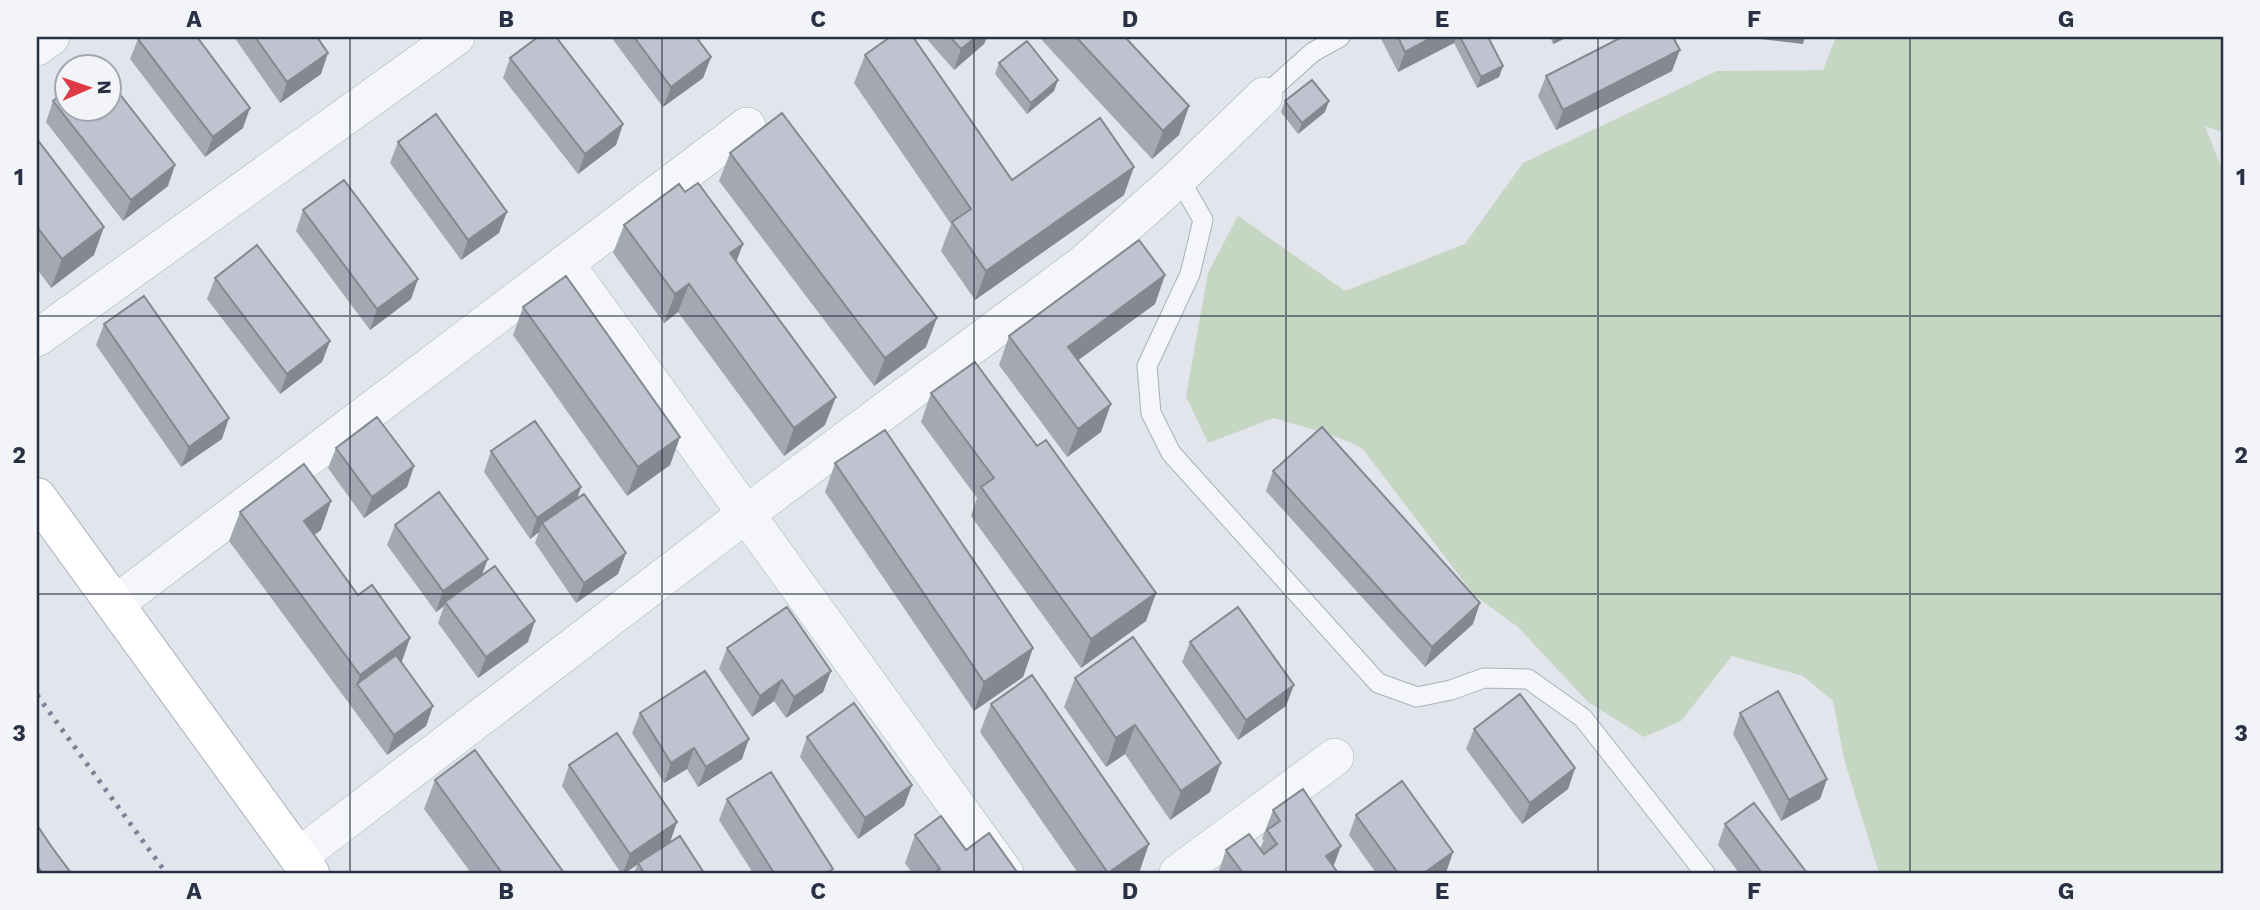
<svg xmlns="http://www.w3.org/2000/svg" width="2260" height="910" font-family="'Work Sans',sans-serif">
<rect width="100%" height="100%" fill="#e2e5ec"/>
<path fill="#c5d6c2" d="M1836 37H2223V132L2205 126 2223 172V873H1879L1844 759 1833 701 1803 676 1732 656 1681 721 1644 737 1588 702 1518 627 1474 595 1362 448 1335 436 1274 418 1208 443 1186 396 1208 273 1238 216 1345 291 1465 244 1523 163 1717 71 1823 70Z"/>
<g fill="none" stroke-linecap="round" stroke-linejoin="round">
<defs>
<path id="service" d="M1264 96 1313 52 1340 37
M1179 178 1203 220 1190 274 1147 366 1151 413 1171 453 1378 683 1417 697 1451 690 1484 678 1528 679 1583 718 1705 873"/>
<path id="minor" d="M37 47 51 37
M565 263 1005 873
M37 338 456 37
M115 604 747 126
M298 857 746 514 1083 264 1179 178 1264 96
M1178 873 1335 757"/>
<path id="secondary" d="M37 497 310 873"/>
</defs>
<use href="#service" stroke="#aaafba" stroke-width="21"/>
<use href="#minor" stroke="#aaafba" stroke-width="38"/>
<use href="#secondary" stroke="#aaafba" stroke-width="40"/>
<use href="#service" stroke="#f5f6f9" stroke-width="19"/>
<use href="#minor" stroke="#f5f6f9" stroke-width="37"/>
<use href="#secondary" stroke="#fff" stroke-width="38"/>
<path stroke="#798297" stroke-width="5" stroke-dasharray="3.5 7" stroke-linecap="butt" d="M37 695 166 873"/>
</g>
<path fill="#a3a8b2" d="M234 37H317L321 74 280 103Z
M611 37H696L711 57 703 78 663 107Z
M925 37H987L984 44 954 70Z
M1039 37H1125L1189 106 1179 135 1152 159Z
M1380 37H1488L1503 66 1499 77 1477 88 1454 43 1398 72Z
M1550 37H1568L1553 44Z
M138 39 243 128 205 157 130 59Z
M865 55 1012 180 1124 195 975 300 941 251 951 224 854 83Z
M510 58 623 124 616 145 578 174 503 78Z
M999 63 1058 80 1054 91 1027 114 995 74Z
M1672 71 1556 130 1538 96 1546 76Z
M53 101 168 186 123 221 46 122Z
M1285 101 1325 112 1298 134 1281 112Z
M37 139 94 255 51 288 37 269Z
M398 142 499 233 461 260 390 163Z
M730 153 926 347 874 386 719 181Z
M303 210 418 279 411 299 370 330 296 231Z
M624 225 743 244 736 262 825 425 784 456 678 312 664 323 613 253Z
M1165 275 1155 304 1078 360 1101 432 1067 457 999 365 1009 336Z
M215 278 330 341 322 362 280 394 207 299Z
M523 307 680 437 670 465 627 496 513 335Z
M104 324 222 439 181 467 96 345Z
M931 393 1037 446 1156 593 1146 621 1081 668 971 516 977 498 921 422Z
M336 448 414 466 407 487 364 518 328 468Z
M491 451 581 487 577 499 626 553 618 574 576 603 535 543 539 532 530 539 484 472Z
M835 463 1033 648 1023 677 974 711 825 492Z
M1273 471 1473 624 1425 667 1266 491Z
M331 501 321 530 314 535 358 595 410 638 401 663 433 706 426 726 387 755 229 541 240 512Z
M395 525 488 559 482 575 528 642 478 678 438 623 444 606 436 612 387 545Z
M1133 637 1210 792 1170 820 1125 754 1106 767 1064 707 1075 678Z
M1190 642 1286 706 1238 740 1182 662Z
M727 648 831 671 823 692 786 718 774 701 752 717 719 669Z
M991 704 1138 873H1078L980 732Z
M640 713 742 759 698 787 687 769 664 783 632 733Z
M1740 713 1827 779 1820 799 1781 821 1733 734Z
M1474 729 1575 768 1568 789 1522 824 1466 749Z
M807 737 912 785 904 806 858 839 800 757Z
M569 765 677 822 670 842 704 873H634L637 865 625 873H621L562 786Z
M435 780 564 873H471L424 809Z
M727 799 831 873H753L719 820Z
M1273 810 1333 867 1338 873H1218L1226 850 1260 849 1264 840 1262 839Z
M1356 815 1453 852 1445 873H1376L1349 835Z
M1725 824 1807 873H1739L1718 845Z
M37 825 51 846 71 873H37Z
M915 835 966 850 1017 872V873H912L905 863Z"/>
<path fill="#858891" d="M976 37H987L984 44 954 70 961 49Z
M1433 37H1456L1454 43 1398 72 1405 52Z
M1555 37H1568L1553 44Z
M1760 37H1805L1803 44 1760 39Z
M1680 50 1672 71 1556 130 1563 110Z
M328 53 321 74 280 103 287 82Z
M711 57 703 78 663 107 671 87Z
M1503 66 1499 77 1477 88 1481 77Z
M1058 80 1054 91 1027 114 1031 103Z
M1329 101 1325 112 1298 134 1302 123Z
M1189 106 1179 135 1152 159 1163 131Z
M250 108 243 128 205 157 213 137Z
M623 124 616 145 578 174 585 154Z
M175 165 168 186 123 221 131 200Z
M1134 167 1124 195 975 300 986 271Z
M507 212 499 233 461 260 468 240Z
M104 227 94 255 51 288 62 259Z
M743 244 732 273 730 253Z
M1165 275 1155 304 1058 375 1068 347Z
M418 279 411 299 370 330 377 309Z
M689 284 678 312 664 323 675 294Z
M937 318 926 347 874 386 885 358Z
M330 341 322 362 280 394 287 374Z
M836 397 825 425 784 456 794 428Z
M1111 404 1101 432 1067 457 1078 429Z
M229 418 222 439 181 467 189 447Z
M680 437 670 465 627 496 638 467Z
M414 466 407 487 364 518 372 497Z
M581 487 574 508 542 523 539 532 530 539 537 518Z
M331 501 321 530 294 550 304 521Z
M626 553 618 574 576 603 584 583Z
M488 559 480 579 445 602 444 606 436 612 443 591Z
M1156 593 1146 621 1081 668 1091 639Z
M1480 603 1473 624 1425 667 1432 647Z
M535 621 528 642 478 678 486 657Z
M410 638 400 667 357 684 360 675Z
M1033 648 1023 677 974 711 984 682Z
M831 671 823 692 786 718 794 697Z
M782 680 774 701 752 717 760 696Z
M1294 685 1286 706 1238 740 1246 720Z
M433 706 426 726 387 755 394 735Z
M1135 725 1125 754 1106 767 1116 738Z
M749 739 742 759 698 787 706 767Z
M694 748 687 769 664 783 671 763Z
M1221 763 1210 792 1170 820 1181 791Z
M1575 768 1568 789 1522 824 1530 803Z
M1827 779 1820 799 1781 821 1789 800Z
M912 785 904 806 858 839 865 818Z
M677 822 670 842 625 873H623L630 854Z
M1149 844 1139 873H1108Z
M1341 846 1331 873 1326 856Z
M1453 852 1446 873H1424Z"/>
<path fill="#bec3cf" stroke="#858891" stroke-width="2" d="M140 37H197L250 108 213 137 138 39Z
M255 37H317L328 53 287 82Z
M538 37H556L623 124 585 154 510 58Z
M634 37H696L711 57 671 87Z
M890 37H913L1012 180 1100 118 1134 167 986 271 952 222 971 209 865 55Z
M950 37H976L961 49Z
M1076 37H1125L1189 106 1163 131Z
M1398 37H1433L1405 52Z
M1460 37H1488L1503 66 1481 77Z
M1622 37H1673L1680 50 1563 110 1546 76Z
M1027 41 1058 80 1031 103 999 63Z
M108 79 175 165 131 200 53 101 66 91V108H108Z
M1312 80 1329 101 1302 123 1285 101Z
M782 113 937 318 885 358 730 153Z
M436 114 507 212 468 240 398 142Z
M37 139 104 227 62 259 37 227Z
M344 180 418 279 377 309 303 210Z
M698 183 743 244 730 253 836 397 794 428 689 284 675 294 624 225 679 184 685 192Z
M1139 240 1165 275 1068 347 1111 404 1078 429 1009 336Z
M257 245 330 341 287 374 215 278Z
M566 276 680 437 638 467 523 307Z
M144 296 229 418 189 447 104 324Z
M975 362 1037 446 1046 440 1156 593 1091 639 981 487 994 478 931 393Z
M377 417 414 466 372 497 336 448Z
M535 421 581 487 537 518 491 451Z
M1322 427 1480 603 1432 647 1273 471Z
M885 430 1033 648 984 682 835 463Z
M304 464 331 501 304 521 358 595 372 585 410 638 360 675 240 512Z
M439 492 488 559 443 591 395 525Z
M584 494 626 553 584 583 542 523Z
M495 566 535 621 486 657 445 602Z
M787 607 831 671 794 697 782 680 760 696 727 648Z
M1238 607 1294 685 1246 720 1190 642Z
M1133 637 1221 763 1181 791 1135 725 1116 738 1075 678Z
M396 655 433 706 394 735 357 684Z
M705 671 749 739 706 767 694 748 671 763 640 713Z
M1032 675 1149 844 1108 873 991 704Z
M1778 691 1827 779 1789 800 1740 713Z
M1520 694 1575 768 1530 803 1474 729Z
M854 703 912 785 865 818 807 737Z
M617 733 677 822 630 854 569 765Z
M475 750 564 873H502L435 780Z
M771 772 833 869 826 873H774L727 799Z
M1402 781 1453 852 1424 873H1398L1356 815Z
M1303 789 1341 846 1326 856 1338 873H1243L1226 850 1249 834 1264 854 1277 844 1267 830 1280 821 1273 810Z
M1754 803 1807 873H1762L1725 824Z
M941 816 966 850 989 833 1017 872 1016 873H934L940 869 915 835Z
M37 825 51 846 71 873H42L37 865Z
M680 836 704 873H644L638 863Z"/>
<path fill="none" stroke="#283045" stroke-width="2" stroke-opacity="0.55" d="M350 37V873M662 37V873M974 37V873M1286 37V873M1598 37V873M1910 37V873M37 316H2223M37 594H2223"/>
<rect width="2260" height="910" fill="none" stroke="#f2f4f8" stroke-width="77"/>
<g transform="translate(88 88) rotate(88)"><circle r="33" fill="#f2f4f8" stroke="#a1a6b0" stroke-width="2"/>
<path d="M0-5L12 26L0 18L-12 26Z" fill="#dd3a46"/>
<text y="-10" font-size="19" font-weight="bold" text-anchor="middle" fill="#283045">N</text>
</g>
<rect x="38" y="38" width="2184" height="834" fill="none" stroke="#283045" stroke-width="2.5"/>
<g font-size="23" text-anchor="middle" font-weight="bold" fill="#283045">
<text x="194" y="27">A</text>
<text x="506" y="27">B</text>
<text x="818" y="27">C</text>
<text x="1130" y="27">D</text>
<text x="1442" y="27">E</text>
<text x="1754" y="27">F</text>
<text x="2066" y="27">G</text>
<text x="19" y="185">1</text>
<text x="2241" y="185">1</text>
<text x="19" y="463">2</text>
<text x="2241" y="463">2</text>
<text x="19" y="741">3</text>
<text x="2241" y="741">3</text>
<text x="194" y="899">A</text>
<text x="506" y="899">B</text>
<text x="818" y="899">C</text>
<text x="1130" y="899">D</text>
<text x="1442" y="899">E</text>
<text x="1754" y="899">F</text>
<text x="2066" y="899">G</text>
</g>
</svg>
